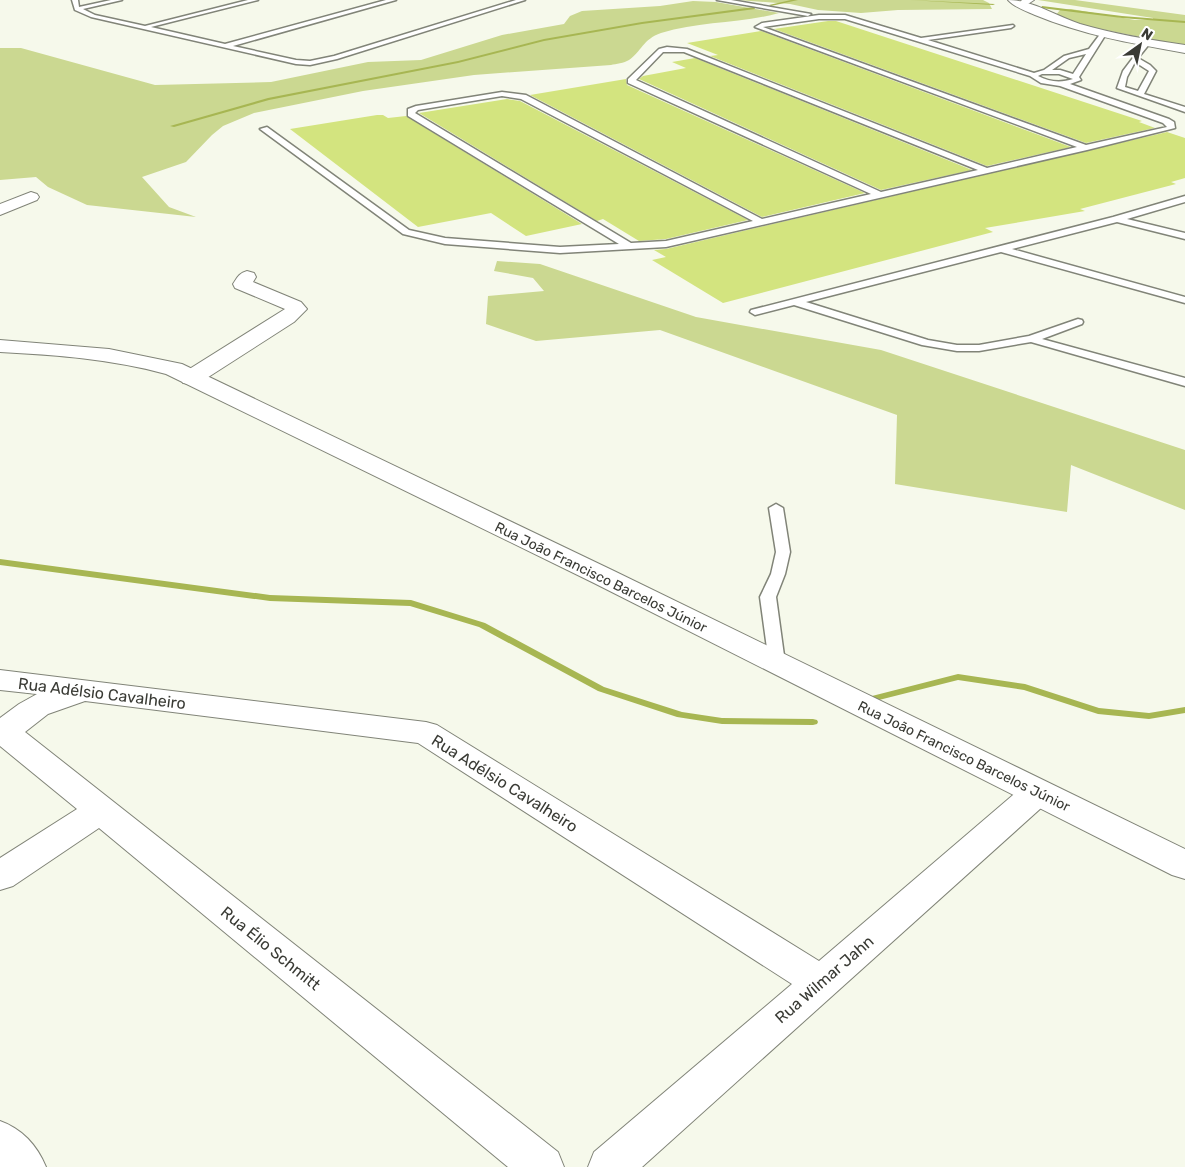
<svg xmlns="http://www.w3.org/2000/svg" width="1185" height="1167" font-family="Rubik,sans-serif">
<rect width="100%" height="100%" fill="#f6f9eb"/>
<path fill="#cbd891" d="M738 0H983L989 3 992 9 898 10 861 13 818 10 790 4Z
M1038 0H1075L1185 15V46L1076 24 1055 16 1060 10 1071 9 1135 20H1153V18Z
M693 1 716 2 779 13C740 24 700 21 661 33 643 39 641 52 629 60 624 63 616 64 611 65L474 75 363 91 254 113 223 126 212 135 186 162 142 177 169 207 196 217 87 205 48 187 36 177 0 180V48H21L155 85 271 82 368 62 421 60 502 35 564 24 570 16 582 11 660 6Z
M497 261 540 264 696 317 881 350 1185 450V510L1071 465 1067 512 895 484 897 415 660 330 536 341 486 324 488 296 544 291 533 278 494 271Z"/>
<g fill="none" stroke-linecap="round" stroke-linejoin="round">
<path fill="#a7b652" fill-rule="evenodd" d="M791 0H798L771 6 769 5Z
M910 0 995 4 993 5Z
M1042 6 1122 16 1185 21V23L1122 18 1041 8Z
M754 7 755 9 642 24 544 41 458 63 269 100 174 127 170 126 268 98 458 61 544 39 642 22Z
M0 559 270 595 411 600 485 623 604 687 682 712 722 718 813 719 817 720 818 722 817 724 813 725 722 724 677 717 598 691 479 627 410 606 270 601 0 565Z
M958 674 1025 684 1099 708 1149 713 1185 707V713L1149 719 1098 714 1024 690 958 680 875 701 872 700 870 698 872 696Z"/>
</g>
<path fill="#d3e47f" d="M828 21H836L1142 121 1139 122 1155 128 1086 143 774 29Z
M761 31 1071 147 987 166 710 56 718 55 687 43Z
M695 58 972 170 881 190 639 79 643 76 686 68 672 62Z
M626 79 627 85 865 193 762 217 530 95Z
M507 99 520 101 748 220 666 239 639 241 603 219 597 221 419 113Z
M377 115H383L388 118 406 116 582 224 526 236 491 213 418 227 290 129Z
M1167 132 1185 138V178L1171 182 1176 184 1080 209 1085 211 985 228 993 232 723 303 652 260 666 257 654 250 666 249Z"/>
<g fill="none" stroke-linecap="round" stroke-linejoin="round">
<defs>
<path id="service" d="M72 0H78L79 7 111 0H122L83 9 95 15 145 26 248 0H258L151 27 225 44 386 0H396L233 46 296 60 310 61 334 56 516 0H525L337 59 310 65 296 64 91 17 75 10Z
M717 0H731L811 14 808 16Z
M819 15H845L921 38 1013 25 1014 26 1011 28 928 40 1034 73 1044 70 1064 56 1089 49 1101 33H1105L1106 34 1079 77 1081 80 1070 84 1169 119 1174 122 1175 128 1087 150 666 247 560 253 445 244 403 234 260 129 267 127 409 230 445 238 560 247 619 244 408 116V109L416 106 502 92 526 95 762 219 871 194 628 83V79L659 49 667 47 687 49 987 168 1077 147 755 27 762 23ZM819 19H845L1030 76 1041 83 1060 86 1163 123 1167 127 1086 145 763 27ZM663 52H684L978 170 881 192 636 80ZM1086 54 1073 74 1060 70H1052L1069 58ZM1042 74H1059L1073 79C1061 83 1049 82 1038 76ZM502 96 521 99 753 221 666 241 631 243 415 113 418 110Z
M1145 42 1150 43 1138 58 1150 65 1156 71 1144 94 1185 107V112L1117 88 1123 71ZM1135 62 1149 71 1138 91 1125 87 1127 77Z
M1185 196V202L1127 219 1185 233V239L1117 222 1012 249 1185 297V303L1001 252 806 302 928 340 957 345H979L1029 336 1078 319 1082 320 1083 322 1082 324 1042 339 1185 378V386L1031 342 979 351H957L922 345 794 305 755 315 750 312 751 310 1113 217Z
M776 504 783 508 790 552 785 574 776 597 785 663 783 667 777 668 771 667 769 663 760 597 771 574 776 552 769 508Z"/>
<path id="minor" d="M1022 0H1034L1022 8 1017 5Z
M31 192 37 194 39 197 37 200 0 215V204Z
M247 271 254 273 256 277 253 282 301 302 307 309 294 322 199 383 191 384 183 383 180 378 183 373 285 309 235 288 233 284C237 278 239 273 247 271Z
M0 670 426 722 437 725 819 961 1026 784 1038 780 1050 784 1055 792 1050 800 642 1167H588L594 1152 792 984 418 743 85 701 48 714 25 732 558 1152 564 1167H508L99 828 13 886 0 890V858L77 809 0 746V718L19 704 37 694 0 690Z
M0 1121C22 1129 37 1145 46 1167H0Z"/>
<path id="tertiary" d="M1008 0C1032 0 1056 16 1080 24 1114 34 1150 40 1185 45V53C1134 44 1083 35 1035 15 1026 11 1014 7 1008 0Z
M0 340 109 349 182 364 614 571 1185 849V879L1172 875 594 583 166 374C112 359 56 355 0 352Z"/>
</defs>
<use href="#service" stroke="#818478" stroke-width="3"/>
<use href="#minor" stroke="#818478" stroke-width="2"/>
<use href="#tertiary" stroke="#818478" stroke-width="2"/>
<use href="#service" fill="#fff" fill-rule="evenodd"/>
<use href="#minor" fill="#fff" fill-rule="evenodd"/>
<use href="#tertiary" fill="#fff" fill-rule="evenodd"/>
</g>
<g text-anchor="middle" stroke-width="5" stroke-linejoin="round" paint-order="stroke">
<g font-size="14" fill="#3a3b35" stroke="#fff">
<text transform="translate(601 577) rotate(26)" y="5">Rua João Francisco Barcelos Júnior</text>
<text transform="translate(964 756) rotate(26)" y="5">Rua João Francisco Barcelos Júnior</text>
</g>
<g font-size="16" fill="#3a3b35" stroke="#fff">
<text transform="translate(102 693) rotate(7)" y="6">Rua Adélsio Cavalheiro</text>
<text transform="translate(505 783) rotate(32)" y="6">Rua Adélsio Cavalheiro</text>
<text transform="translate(271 948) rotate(39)" y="6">Rua Élio Schmitt</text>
<text transform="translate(824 979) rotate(-41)" y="6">Rua Wilmar Jahn</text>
</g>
</g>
<g transform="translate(1140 45) rotate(33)" stroke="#ffffff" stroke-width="4" paint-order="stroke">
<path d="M0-4L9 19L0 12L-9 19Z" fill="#3a3b35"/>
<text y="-8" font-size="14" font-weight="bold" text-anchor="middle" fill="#3a3b35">N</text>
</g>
</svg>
